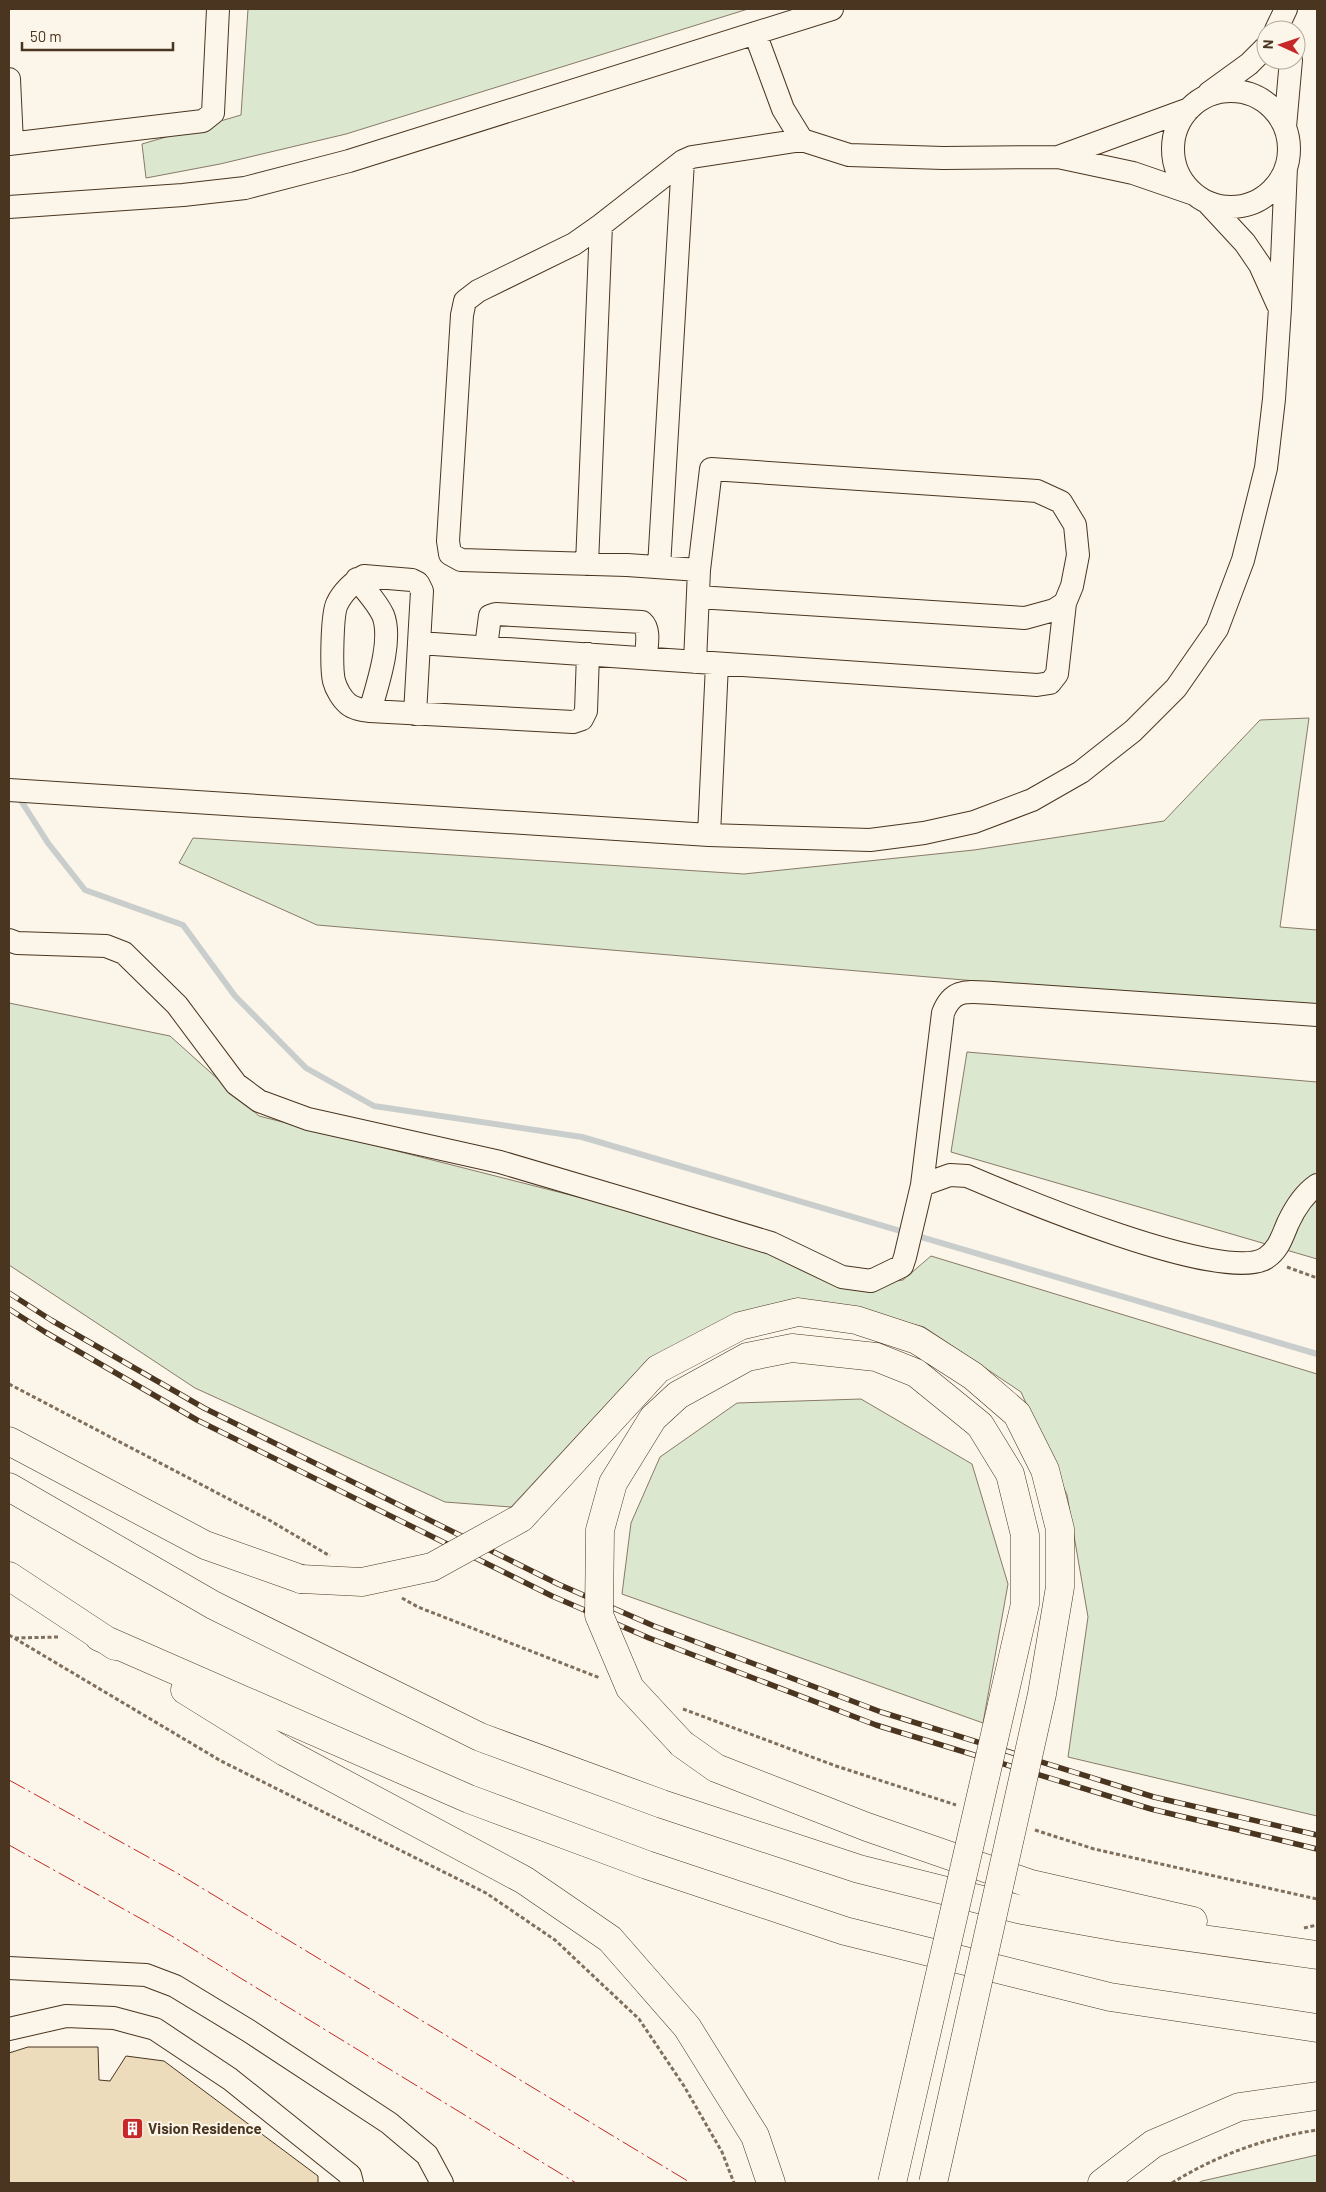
<svg xmlns="http://www.w3.org/2000/svg" width="1326" height="2192" font-family="Barlow,sans-serif">
<rect width="100%" height="100%" fill="#fbf6e9"/>
<path fill="#dce7d0" stroke="#887966" d="M248 9H748L346 134 220 164 146 178 142 144 241 115Z
M1309 718 1280 927 1317 930V1010L317 925 179 863 193 838 744 874 974 850 1164 821 1260 720Z
M9 1003 170 1036 259 1116 712 1231 851 1287 903 1280 931 1256 1317 1374V1816L1068 1757 1088 1617 1067 1495 1021 1392 924 1327 825 1302 746 1313 649 1358 511 1507 445 1502 195 1388 9 1265Z
M967 1052 1317 1082V1259L951 1152Z
M861 1399 972 1464 1008 1584 983 1723 622 1594 631 1523 660 1457 737 1403Z
M1317 2155V2183H1198L1202 2181Z"/>
<g fill="none" stroke-linecap="round" stroke-linejoin="round">
<path stroke="#c9cecd" stroke-width="6" d="M18 796 48 843 85 890 183 925 235 996 306 1068 374 1106 582 1137 1317 1354"/>
</g>
<path fill="#ecdcbc" stroke="#4a3520" d="M28 2047H98L99 2080 110 2081 126 2056 164 2061 318 2176V2183H9V2053Z"/>
<g fill="none" stroke-linecap="round" stroke-linejoin="round">
<defs>
<path id="minor" d="M1276 30 1286 9
M755 33 783 109 802 140 849 155 943 158 1058 157 1133 173 1194 194
M9 79 12 143
M1173 149a58 58 0 1 1 116 0a58 58 0 1 1-116 0Z
M1209 93 1249 64 1266 47
M1285 127 1291 60
M9 144 203 121 213 113 218 9
M1058 157 1189 109
M1207 202 1245 243 1260 265 1278 305
M9 207 183 195 245 188 349 161 832 9
M587 564 601 225
M659 567 683 161
M357 579C365 590 377 602 383 615 393 640 377 686 370 711
M698 597 1025 618 1054 610 1065 603 1072 586 1078 555 1075 525 1061 502 1037 491 711 469 699 570
M419 643 422 591 418 583 412 580 364 576C354 581 342 593 337 604 332 614 331 669 334 681 336 689 342 699 348 704 354 709 363 710 370 711L573 722 582 719 586 711 588 654
M486 647 490 616 496 614 642 622C651 630 646 647 646 658
M695 662 699 570 627 565 461 560 450 554 448 541 462 315 465 301 478 291 574 244 601 225 683 161 692 157 802 140
M415 714 419 643 1037 685 1050 683 1057 674 1065 603
M9 790 709 835 870 840 924 833 974 822 1032 800 1081 772 1133 731 1176 688 1217 629 1243 560 1266 468 1274 399 1280 308 1286 167
M709 835 717 664
M9 940 17 943 106 946 124 953 177 1005 236 1084 259 1101 308 1119 500 1162 632 1201 771 1243 842 1277 871 1281 902 1266 905 1257 922 1185 943 1013C953 987 969 992 993 993L1317 1015
M922 1185 950 1175 967 1176C1016 1197 1224 1285 1266 1258 1279 1249 1282 1237 1288 1223 1295 1208 1304 1194 1317 1185
M9 1968 146 1975 175 1986 249 2031 389 2123 427 2155 442 2183
M9 2029 66 2016 114 2018 155 2029 230 2079 350 2175 352 2183"/>
<path id="highway" d="M9 1441 205 1545 301 1579
M9 1487 213 1605 480 1737 662 1804 859 1869 1022 1910 1123 1928 1317 1955
M9 1576 115 1646
M99 1637 469 1799 647 1865 845 1931 1110 1997 1317 2028
M185 1690 285 1752 524 1880 610 1939 687 2027 755 2136 771 2183
M682 1744 716 1768 867 1827 1031 1884 1193 1921
M1102 2183 1153 2144 1239 2107 1317 2096"/>
</defs>
<use href="#minor" stroke="#4a3520" stroke-width="24"/>
<use href="#highway" stroke="#4a3520" stroke-width="29"/>
<path stroke="#7f6f5c" stroke-width="3" stroke-dasharray="4 2.5" stroke-linecap="butt" d="M1287 1267 1317 1278
M9 1384 269 1520 330 1556
M402 1598 418 1607 600 1678
M9 1635 221 1761 486 1893 555 1940 639 2019 684 2086 722 2152 734 2183
M15 1638 59 1637
M683 1709 836 1766 956 1805
M1035 1830 1094 1849 1317 1899
M1304 1928 1317 1925
M1172 2183C1217 2155 1265 2138 1317 2130"/>
<use href="#minor" stroke="#fbf6e9" stroke-width="22"/>
<use href="#highway" stroke="#fbf6e9" stroke-width="28"/>
<defs>
<path id="rail" d="M9 1293 51 1320 204 1408 558 1584 654 1626 881 1712 1154 1797 1317 1835
M9 1309 45 1332 197 1420 552 1596 649 1638 876 1725 1151 1809 1317 1849"/>
</defs>
<use href="#rail" stroke="#4a3520" stroke-width="5.5"/>
<use href="#rail" stroke="#fbf6e9" stroke-width="4" stroke-dasharray="11" stroke-linecap="butt"/>
<defs>
<path id="highway-bridge" d="M301 1579 362 1582 432 1567 521 1518 658 1369 740 1326 798 1312 856 1320 917 1340 973 1376 1017 1414 1045 1470 1060 1529V1587L1042 1694 933 2183
M682 1744 630 1688 599 1615 600 1530 613 1483 653 1418 678 1395 747 1357 792 1348 876 1357 916 1373 980 1425 1010 1474 1025 1535V1604L892 2183"/>
</defs>
<use href="#highway-bridge" stroke="#4a3520" stroke-width="29" stroke-linecap="butt"/>
<use href="#highway-bridge" stroke="#fbf6e9" stroke-width="28"/>
<path stroke="#c62828" stroke-width="1" stroke-dasharray="18 4 2.5 4" stroke-linecap="butt" d="M9 1780 177 1873 691 2183
M9 1845 170 1935 576 2183"/>
</g>
<defs>
<symbol id="building-square" viewBox="-11 -11 22 22"><rect x="-9" y="-9" width="18" height="18" rx="4" fill="#c62828" stroke="#fbf6e9"/><path d="M-4-6H4V6H1V3H-1V6H-4ZM-2.5-4.3h1.7v1.8h-1.7ZM.8-4.3h1.7v1.8H.8ZM-2.5-1h1.7V.8h-1.7ZM.8-1h1.7V.8H.8Z" fill="#fff"/></symbol>
</defs>
<g fill-rule="evenodd">
<use href="#building-square" x="120" y="2116" width="25" height="25"/>
</g>
<g text-anchor="middle" stroke-width="4" stroke-linejoin="round" paint-order="stroke">
<g font-size="15" font-weight="bold" fill="#4a3520" stroke="#fbf6e9" text-anchor="start">
<text x="148" y="2134">Vision Residence</text>
</g>
</g>
<rect width="1326" height="2192" fill="none" stroke="#4a3520" stroke-width="20"/>
<g transform="translate(1281 45) rotate(273)"><circle r="24" fill="#fbf6e9" stroke="#b4a999"/>
<path d="M0-4L9 19L0 12L-9 19Z" fill="#c62828"/>
<text y="-8" font-size="14" font-weight="bold" text-anchor="middle" fill="#4a3520">N</text>
</g>
<path d="M22 42v8h151v-8" fill="none" stroke="#4a3520" stroke-width="2.5"/>
<text x="30" y="42" font-size="15" fill="#4a3520" stroke="#fbf6e9" stroke-width="4" paint-order="stroke">50 m</text>
</svg>
